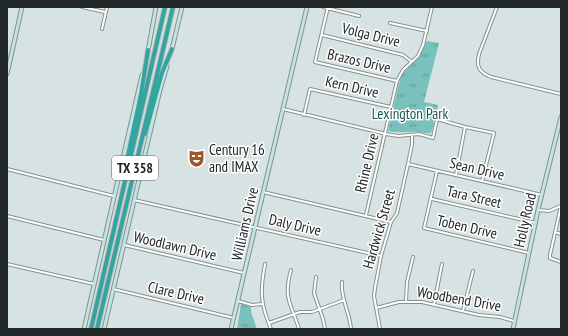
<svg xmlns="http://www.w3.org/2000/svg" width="568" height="336" font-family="'PT Sans Narrow',sans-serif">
<defs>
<pattern id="park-tufts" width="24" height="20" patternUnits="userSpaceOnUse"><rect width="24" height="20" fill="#79c1bd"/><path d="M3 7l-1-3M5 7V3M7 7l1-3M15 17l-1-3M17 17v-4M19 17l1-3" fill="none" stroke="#639d99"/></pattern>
</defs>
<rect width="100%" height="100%" fill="#d6e3e2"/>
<path fill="url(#park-tufts)" d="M427 41 439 43 424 102 438 105 436 115 433 119 434 124 431 133C427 134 423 132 418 132 408 131 399 134 388 131L399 83 402 74 418 58Z
M241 304 251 307V312L257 329H237Z"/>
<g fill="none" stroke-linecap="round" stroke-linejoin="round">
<defs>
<path id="street" d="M82 7 105 12
M323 7 359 16
M328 7 315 62 397 81
M497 7 479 54C476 67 479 72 491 77L561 94
M390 23 427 31
M102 29 107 7
M322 35 403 55 412 62
M283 109 386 134 398 136 419 134 433 138 437 119 465 127 494 133 482 181
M304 115 310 89 391 107
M408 164 542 195
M7 169 114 196
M437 171 424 228 529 253
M456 175 465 127
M263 192 391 222
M432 199 536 223
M134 200 381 256
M561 206 550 255V258L561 262
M538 210 549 211 561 206
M366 215 397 81 403 70 418 56 423 45 432 7
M7 216 104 240
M555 232 561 234
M124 245 244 273
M7 264 94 284
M265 264C260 291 260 303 271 329
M291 270C283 299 291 303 299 329
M316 277 314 293 323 319 325 329
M342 282C340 297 350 313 351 329
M113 289 234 318
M238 301 252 305 262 304
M406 301 407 282 413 257
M434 304 442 264
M376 308 399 302H422L479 315 500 317 514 321
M463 311 473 271
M269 323 300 312H312L344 300
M380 329 374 296 375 288 381 256 391 222 397 213 408 164 412 144V135"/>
<path id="secondary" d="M172 49 182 7
M148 51 156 7
M7 74 22 7
M84 329 142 75
M104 329 160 90 167 66
M231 329 307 7
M513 329 538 210 561 117"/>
<path id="highway" d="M145 134 162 73 172 49
M128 156 141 94 148 50
M91 329 165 7
M97 329 173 7"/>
</defs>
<use href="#street" stroke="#859190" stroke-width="4"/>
<use href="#secondary" stroke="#859190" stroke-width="5"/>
<use href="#highway" stroke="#bcbebe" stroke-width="6"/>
<use href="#street" stroke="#fff" stroke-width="2"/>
<use href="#secondary" stroke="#c2e4e2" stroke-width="3"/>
<use href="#highway" stroke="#33a49f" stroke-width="4"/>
</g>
<defs>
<symbol id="theatre-bare" viewBox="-9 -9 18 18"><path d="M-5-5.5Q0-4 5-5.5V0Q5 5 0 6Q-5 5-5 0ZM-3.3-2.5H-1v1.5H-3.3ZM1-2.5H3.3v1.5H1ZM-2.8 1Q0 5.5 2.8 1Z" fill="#9a5728" stroke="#fff" stroke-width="2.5" paint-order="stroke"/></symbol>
</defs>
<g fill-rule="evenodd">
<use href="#theatre-bare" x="184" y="146" width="25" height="25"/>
</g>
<g text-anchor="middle" stroke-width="3" stroke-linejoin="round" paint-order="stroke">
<rect fill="#fff" stroke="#646767" stroke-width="1" x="112" y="156" width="46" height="24" rx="3"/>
<g font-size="14" font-weight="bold" fill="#212626">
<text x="135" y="173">TX 358</text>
</g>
<g font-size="15" fill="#212626" stroke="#fff">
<text transform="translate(371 35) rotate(14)" y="5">Volga Drive</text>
<text transform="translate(359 61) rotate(13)" y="5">Brazos Drive</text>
<text transform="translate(352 87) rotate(13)" y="5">Kern Drive</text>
<text transform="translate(367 163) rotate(-77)" y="5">Rhine Drive</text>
<text transform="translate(477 169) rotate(13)" y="5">Sean Drive</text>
<text transform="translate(474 197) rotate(13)" y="5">Tara Street</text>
<text transform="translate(525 220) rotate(-77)" y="5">Holly Road</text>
<text transform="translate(245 224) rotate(-77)" y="5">Williams Drive</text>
<text transform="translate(295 225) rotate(13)" y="5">Daly Drive</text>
<text transform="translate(467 227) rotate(13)" y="5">Toben Drive</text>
<text transform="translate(379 229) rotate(-74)" y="5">Hardwick Street</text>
<text transform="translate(175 246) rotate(13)" y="5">Woodlawn Drive</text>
<text transform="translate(176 293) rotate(13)" y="5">Clare Drive</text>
<text transform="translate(459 299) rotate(10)" y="5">Woodbend Drive</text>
</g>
<g font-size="15" fill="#1f5654" stroke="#fff">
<text x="410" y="119">Lexington Park</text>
</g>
<g font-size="15" fill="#212626" stroke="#fff" text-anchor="start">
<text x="209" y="155">Century 16<tspan x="209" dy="17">and IMAX</tspan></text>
</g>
</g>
<rect width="568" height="336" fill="none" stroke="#212626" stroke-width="16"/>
</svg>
